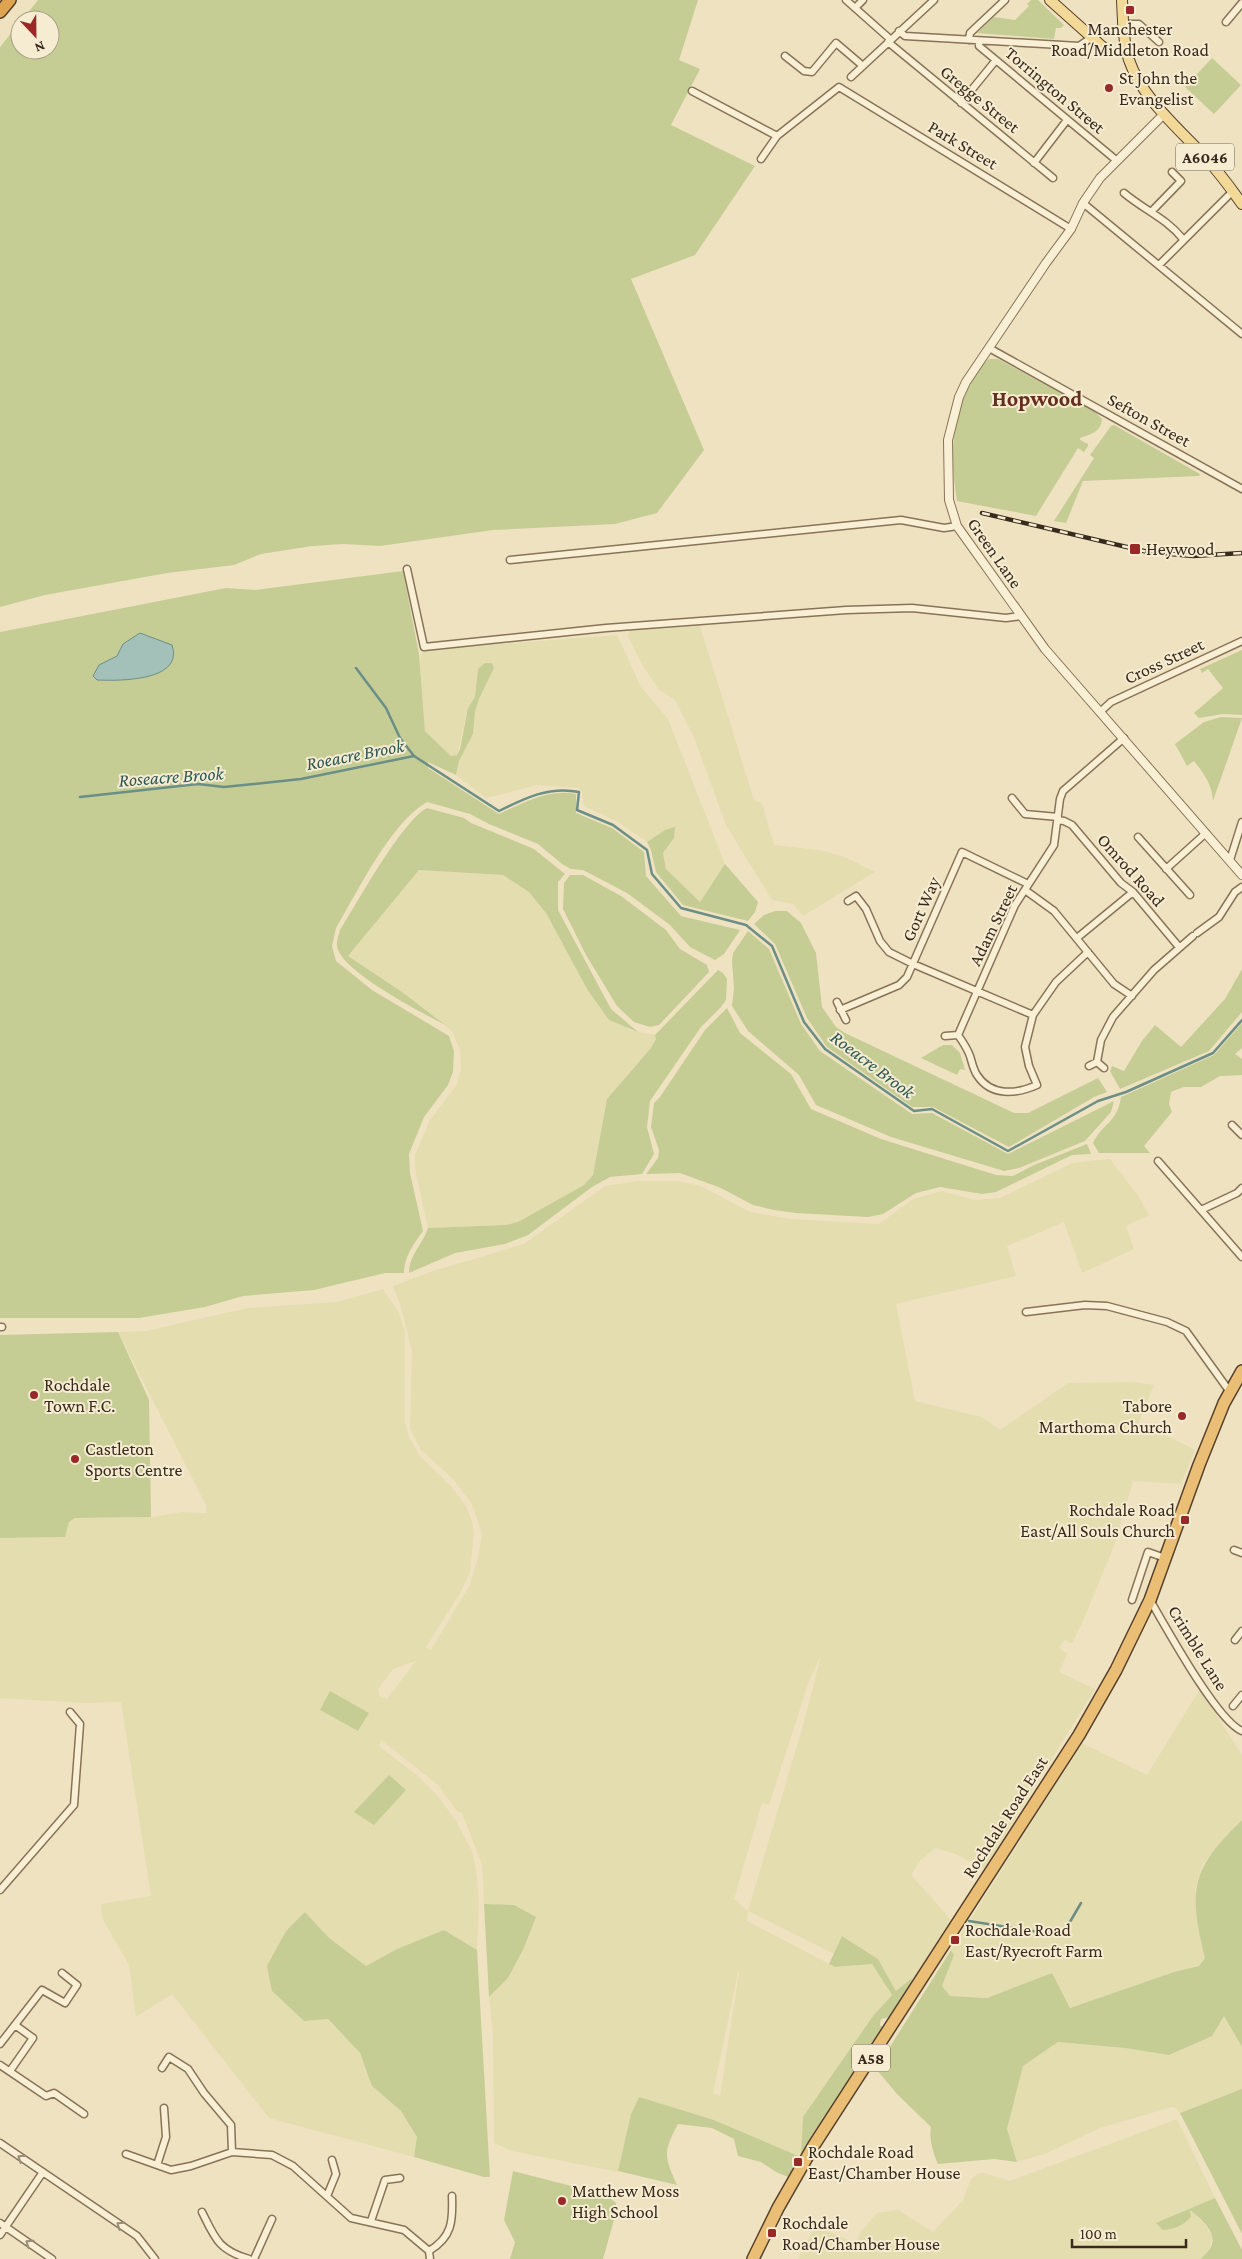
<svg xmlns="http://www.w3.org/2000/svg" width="1242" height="2259" font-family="'Crimson Pro',serif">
<rect width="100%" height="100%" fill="#efe2c1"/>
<path fill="#e4ddaf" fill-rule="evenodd" d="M700 626 754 800 762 803 774 845 819 850 845 857 875 872 803 916 793 904 772 900 726 825 693 735 675 700 659 690 643 666 628 637 629 631Z
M617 635 641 687 668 719 725 864 700 902 666 869 663 853 674 838 665 830 647 842 618 822 584 806 582 792 579 788 537 785 486 798 456 775 459 761 473 734 475 712 479 699 494 668 478 669 475 697 468 708 457 755 451 756 425 731 420 664 421 654 425 650Z
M419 870 503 875 529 892 546 913 587 989 629 1030 655 1035 656 1039 651 1048 607 1099 593 1175 584 1185 518 1222 506 1225 428 1228 415 1169V1155L430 1120 456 1086 461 1069 460 1050 452 1031 402 992 347 957Z
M1110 1159 1139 1197 1149 1215 1126 1226 1134 1249 1082 1273 1064 1222 1007 1246 1016 1276 896 1304 915 1401 982 1417 1000 1430 1068 1383 1133 1382 1154 1385 1138 1424 1148 1426 1195 1450 1181 1484 1133 1481 1114 1546 1082 1623 1072 1643 1064 1640 1059 1647 1067 1654 1059 1672 1095 1689 984 1869 956 1854 935 1848 920 1861 911 1875 951 1920 913 1980 911 1979 897 1992 878 1959 843 1936 834 1954 748 1911 747 1921 835 1967 872 1964 892 1995 873 2016 801 2157 714 2120 639 2098 631 2114 618 2172 512 2151 494 2143 493 2035 489 1997 508 1978 523 1950 514 1905 484 1904 482 1865 462 1813 457 1811 437 1784 381 1740 379 1746 419 1777 437 1795 456 1821 472 1851 477 1875 479 1903 477 1950 444 1930 397 1949 366 1966 328 1937 305 1912 272 1991 304 2021 327 2019 360 2053 372 2086 401 2111 417 2137 414 2157 269 2118 172 1994 136 2017 129 1965 102 1918 101 1904 151 1896 121 1702 83 1703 0 1698V1538L65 1537 69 1522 75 1518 151 1517 182 1512 206 1513V1505L118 1332 146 1331 248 1308 337 1302 383 1289 399 1313 405 1332V1423L409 1437 419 1455 451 1486 466 1506 472 1522 474 1533 470 1572 460 1593 426 1647 431 1650 470 1585 478 1557 482 1534 472 1504 452 1478 421 1450 410 1429 412 1351 400 1304 393 1286 433 1271 524 1244 605 1186 637 1181H678L701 1186 750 1212 791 1219 879 1224 913 1199 942 1191 975 1200 1000 1198 1072 1163ZM821 1656 804 1722 748 1911 734 1899 762 1803 769 1805 809 1681ZM416 1661 387 1699 379 1696 378 1689 393 1669ZM738 1972H739L720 2096 713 2093Z
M1200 1689 1242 1755V1820L1222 1840 1202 1866 1195 1890 1201 1941 1205 1958 1199 1966 1174 1972 1070 2008 1052 1973 987 1998 950 1996 942 1986 954 1955 951 1950 1082 1743 1147 1775Z
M1224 2015 1242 2047V2090L1180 2113 1176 2108 1172 2107 1100 2128 1047 2153 1017 2162 1007 2129 1023 2066 1058 2042 1125 2048 1169 2055Z
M1177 2119 1215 2198 1190 2210 1204 2223 1212 2236 1210 2248 1201 2259H798L815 2226 856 2243 861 2231 877 2213 898 2210 933 2232 963 2200 971 2179 977 2174 984 2173 1010 2181Z"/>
<path fill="#c5cd95" d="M38 0H698L679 60 700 69 671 125 755 166 695 255 631 279 704 450 657 513 615 524 493 530 380 546 343 544 312 546 261 554 234 565 167 573 45 595 0 607V47L20 22V50H50V20H22Z
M1031 0H1038L1064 25 1061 28H1056L1054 39 977 33 994 17 1015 20 1029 6 1027 4Z
M1212 58 1241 85 1214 114 1185 87Z
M989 359H998L1094 411 1102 419C1101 432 1091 434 1080 438V440L1088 444V446L1084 452 1078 448 1036 516 957 501C950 459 950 413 975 377 979 371 983 363 989 359Z
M1114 425 1200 474 1199 476 1083 481 1066 523 1054 521 1094 458 1090 455 1111 426Z
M403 571 419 654 425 731 451 756 457 755 460 749 468 708 475 697 478 669 485 663H492L494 668 479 699 475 712 473 734 459 761 456 775 428 762V768L499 814C523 803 549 788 576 794V813L612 828 644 852 646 876 681 916 740 930 724 954 715 960 690 947 670 925 627 893 583 870 571 869 562 864 538 844 489 824 470 814 427 802C391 822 358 891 336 928L332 946 336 961 372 990 449 1036 454 1051 453 1072 448 1085 424 1117 409 1154 410 1173 423 1231C413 1245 404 1257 404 1273H385L314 1290 243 1296 205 1307 139 1318H0V632L226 588 255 590Z
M1242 650V715L1223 714 1199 718 1194 713 1223 688 1208 669 1202 673 1200 669Z
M1221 717 1242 718 1213 801C1212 784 1204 774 1194 761L1187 766 1175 744 1204 722Z
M427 808 464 818 471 823 534 849 565 874 558 882V910L611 1009 638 1032 609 1020 587 989 546 913 529 892 503 875 419 870 348 956 402 992 445 1025C423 1013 340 971 337 946 336 941 339 935 340 930 358 902 401 822 427 808Z
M675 827 674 838 663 853 666 869 700 902 725 864 758 902 755 912 748 921 683 905 656 872 651 850 647 842 665 830Z
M570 875H583L621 896 666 930 680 949 707 965 709 972 659 1025 650 1027 634 1022 617 1006 586 955 563 909 564 883Z
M775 911H787L801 923 816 953 822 1007 836 1027 845 1033 1014 1113H1028L1098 1078 1107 1092 1094 1097 1009 1147 933 1107H912L827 1047 807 1018 775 944 754 924 764 915Z
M748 931 769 949 801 1024 820 1051 912 1114 932 1113 1008 1154 1114 1101 1111 1112 1085 1141 1019 1168 1004 1171 891 1137 816 1105 799 1075 748 1031 732 1006 734 988 732 961 733 953Z
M1242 969V1012L1209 1051 1120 1089 1110 1071 1112 1066 1124 1071 1142 1041 1155 1025 1181 1047 1225 999Z
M718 970 723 973 727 979 726 1000 721 1007 701 1027 650 1101 647 1127 654 1154 642 1174 610 1177 592 1187 528 1235 505 1244 455 1253 409 1273C409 1255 423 1244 428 1228L506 1225 518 1222 584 1185 593 1175 607 1099 651 1048 656 1039 655 1035Z
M727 1008 740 1033 791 1074 811 1109 881 1139 996 1175 1013 1176 1034 1165 1087 1144 1091 1154 1072 1155 996 1192 982 1194 940 1187 916 1193 883 1214 868 1217 796 1213 774 1210 753 1205 721 1188 680 1173 646 1174 658 1158 659 1150 651 1127 654 1103 660 1097 705 1030Z
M1242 1023V1048L1235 1054 1242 1059V1075L1220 1076 1201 1087H1183L1171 1092 1169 1104 1172 1112 1144 1146 1150 1153H1099L1093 1143C1102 1123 1117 1124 1121 1097L1214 1055Z
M943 1045H952L960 1053 965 1070 960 1069 957 1075 921 1058Z
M118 1332 149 1400 151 1517 75 1518 69 1522 65 1537 0 1538V1335Z
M330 1691 369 1713 358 1731 320 1710Z
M389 1775 406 1790 374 1825 354 1812Z
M1242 1820V2047L1224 2016 1212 2036 1169 2055 1125 2048 1058 2042 1023 2066 1007 2129 1017 2162 994 2159 938 2164C933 2152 929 2140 931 2127L897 2094 876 2069 951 1950 954 1955 942 1986 950 1996 987 1998 1052 1973 1070 2008 1174 1972 1199 1966 1205 1958C1188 1889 1191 1869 1242 1820Z
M484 1904 514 1905 536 1917 523 1950 508 1978 489 1997Z
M305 1912 328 1937 366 1966 397 1949 444 1930 477 1950 490 2177H484L414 2157 417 2137 401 2111 372 2086 360 2053 328 2019 304 2021 272 1991 267 1966 286 1931Z
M842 1936 878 1959 896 1991 911 1979 913 1980 890 2017 881 2019 880 2025 883 2028 788 2177 776 2172 761 2162 738 2156 734 2139 712 2128 678 2124C663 2152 664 2156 677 2185L618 2171 631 2114 639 2097 714 2120 801 2157 803 2117 873 2016 892 1995 872 1964 835 1967 829 1964Z
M1242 2089V2234L1180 2113Z
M513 2171 606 2195 616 2203V2213L603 2259H510L515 2242 504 2220Z
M1215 2198 1242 2250V2259H1201C1204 2255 1209 2251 1211 2247 1218 2232 1200 2218 1190 2210L1191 2217C1182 2226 1176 2229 1163 2230L1156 2223Z"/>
<path fill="#a4c1b9" stroke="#6b8f87" d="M140 633 172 645C184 681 121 681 97 680L93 676 99 665 117 656 123 644Z"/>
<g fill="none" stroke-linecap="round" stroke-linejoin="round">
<path stroke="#6b8f87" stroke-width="2.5" d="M356 668 386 708 400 738 414 756
M80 797 198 784 224 787 301 779 414 756 499 811C525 798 549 786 579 792L577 810 613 825 647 850 652 874 681 908 746 925 772 946 804 1022 825 1049 914 1111 932 1109 1008 1151 1098 1101 1126 1092 1213 1053 1242 1020
M969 1921 1058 1935 1067 1927 1081 1903"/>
<defs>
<path id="minor" d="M846 0 890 39
M855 8 863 0
M1226 22 1242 3
M1123 24H1139L1159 42
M899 31 905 36 1079 46 1091 38
M969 40 970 33 1005 0
M979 41V46L1116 160
M888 42 1053 178
M785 56 804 71 812 72 836 43 863 66
M851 77 934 0
M692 91 777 136
M961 103 996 60
M761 159 777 136 839 87 1071 229
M1034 163 1067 120
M1124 193C1144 210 1166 218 1183 239
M1083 203 1242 334
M1152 211 1181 181 1172 172
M1159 265 1233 191
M989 348 1242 489
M510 560 901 520 944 528 957 526
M407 569 424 647 606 628 846 610 912 608 1006 618 1021 616
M1100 712 1111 702 1242 641
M1012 798 1025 814 1058 817
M1058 820 1064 821 1072 825 1121 883 1133 892 1179 947
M1138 837 1190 895
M1230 860 1242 822
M1166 869 1206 833
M1025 890 1054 911 1114 984 1132 996
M848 901 856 896 866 909 880 941 889 952 913 964 1033 1015
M1197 933 1219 917 1235 892 1242 887
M1077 938 1133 892
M1088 952 1056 982 1033 1015 1025 1047 1029 1066 1037 1085C1017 1094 991 1097 977 1075 973 1069 972 1062 970 1056 967 1048 963 1042 958 1035L1015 905 1054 845 1060 799 1063 791 1124 738
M837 1002 846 1020
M840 1010 899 985 907 977 962 852 1028 884
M945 1036 958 1035
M1097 1062 1101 1040 1113 1017 1154 970 1193 936
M1097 1062 1104 1068
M1089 1066 1097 1062
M1232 1125 1242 1135
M1158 1161 1242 1257
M1201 1210 1237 1193 1242 1188
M1026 1312 1085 1305 1107 1306 1167 1322 1186 1331 1230 1392
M0 1327H2
M1234 1550 1242 1553
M1132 1600 1148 1552 1165 1558
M1150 1600C1166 1627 1217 1721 1242 1731
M1235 1640 1242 1631
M1233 1706 1242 1695
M0 1890 74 1805 80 1724 70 1712
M0 2044 42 1990 65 2003 77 1985 62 1973
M0 2065 46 2096 54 2093 84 2114
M162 2068 169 2057 188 2069 204 2093 231 2125 232 2152
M10 2071 33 2038 15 2025
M0 2143 137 2236 155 2259
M126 2154 171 2170 191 2166 232 2152 272 2155 293 2166 351 2218 404 2230 429 2251 430 2259
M157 2165 166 2137 164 2108
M327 2196 336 2174 332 2160
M202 2212C215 2238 218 2250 249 2259
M371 2221 385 2180 400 2178
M0 2223 52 2259
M0 2235 43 2172
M429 2251C452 2237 453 2222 452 2196
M254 2259 272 2219"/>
<path id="tertiary" d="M1164 114 1100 178 1083 203 1071 229 1046 263 966 382 959 397 948 440 949 500 957 526 1045 649 1242 875"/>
<path id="primary" d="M1050 0 1106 50
M1122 0C1123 20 1123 41 1129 60 1142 98 1177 127 1204 156 1218 171 1230 187 1242 204"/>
<path id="trunk" d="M753 2259 778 2208 814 2145 1079 1735 1116 1670 1150 1600 1199 1465 1224 1403 1242 1371"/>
<path id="motorway" d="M0 12 10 0"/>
</defs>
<use href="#minor" stroke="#887358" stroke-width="9"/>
<use href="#tertiary" stroke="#887358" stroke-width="10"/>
<use href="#primary" stroke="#56412d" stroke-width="12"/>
<use href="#trunk" stroke="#56412d" stroke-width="14"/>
<use href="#motorway" stroke="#56412d" stroke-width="14"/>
<use href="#minor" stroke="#f9efd5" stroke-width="6"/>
<use href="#tertiary" stroke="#f9efd5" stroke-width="8"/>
<use href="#primary" stroke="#f3d998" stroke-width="10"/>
<use href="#trunk" stroke="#eabe74" stroke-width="11"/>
<use href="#motorway" stroke="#e0a450" stroke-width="11"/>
<defs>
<path id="rail" d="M982 513 1148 552 1193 556 1242 553"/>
</defs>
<use href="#rail" stroke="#382b1d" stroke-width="4.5"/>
<use href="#rail" stroke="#f6ecd1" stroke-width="2.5" stroke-dasharray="8" stroke-linecap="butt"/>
</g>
<defs><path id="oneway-chevron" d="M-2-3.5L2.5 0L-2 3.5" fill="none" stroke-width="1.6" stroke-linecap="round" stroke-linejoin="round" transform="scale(1.25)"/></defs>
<g stroke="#988d79">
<use href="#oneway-chevron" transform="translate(21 2158) rotate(-146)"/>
<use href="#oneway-chevron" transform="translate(120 2225) rotate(-146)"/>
<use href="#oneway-chevron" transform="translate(29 2243) rotate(-146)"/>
</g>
<g fill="#982928" stroke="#f6ecd1" stroke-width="2">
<rect x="1125" y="5" width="10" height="10" rx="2.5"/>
<circle cx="1109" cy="88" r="5"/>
<rect x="1129" y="543" width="12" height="12" rx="2.5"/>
<circle cx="34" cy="1395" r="5"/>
<circle cx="1182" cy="1416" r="5"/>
<circle cx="75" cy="1459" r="5"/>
<rect x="1180" y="1515" width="10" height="10" rx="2.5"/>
<rect x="950" y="1935" width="10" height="10" rx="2.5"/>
<rect x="793" y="2157" width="10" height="10" rx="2.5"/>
<circle cx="562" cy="2201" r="5"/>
<rect x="767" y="2228" width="10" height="10" rx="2.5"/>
</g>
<g text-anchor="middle" stroke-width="4" stroke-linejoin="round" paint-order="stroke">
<g fill="#f6ecd1" stroke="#716553" stroke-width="1">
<rect x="1176" y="143.5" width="58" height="27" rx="4"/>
<rect x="852" y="2044.5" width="38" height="27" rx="4"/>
</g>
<g font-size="16" font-weight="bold" fill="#382b1d">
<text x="1205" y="163">A6046</text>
<text x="871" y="2064">A58</text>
</g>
<g font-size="18" fill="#382b1d" stroke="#f6ecd1" text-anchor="start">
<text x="1130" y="35" text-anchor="middle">Manchester<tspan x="1130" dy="21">Road/Middleton Road</tspan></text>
<text x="1119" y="84">St John the<tspan x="1119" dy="21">Evangelist</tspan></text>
<text x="1146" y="555">Heywood</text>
<text x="44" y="1391">Rochdale<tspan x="44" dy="21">Town F.C.</tspan></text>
<text x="1172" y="1412" text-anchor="end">Tabore<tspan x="1172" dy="21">Marthoma Church</tspan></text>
<text x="85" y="1455">Castleton<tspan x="85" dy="21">Sports Centre</tspan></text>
<text x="1175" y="1516" text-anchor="end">Rochdale Road<tspan x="1175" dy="21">East/All Souls Church</tspan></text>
<text x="965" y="1936">Rochdale Road<tspan x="965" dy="21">East/Ryecroft Farm</tspan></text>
<text x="808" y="2158">Rochdale Road<tspan x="808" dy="21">East/Chamber House</tspan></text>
<text x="572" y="2197">Matthew Moss<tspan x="572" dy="21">High School</tspan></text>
<text x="782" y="2229">Rochdale<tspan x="782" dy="21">Road/Chamber House</tspan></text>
</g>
<g font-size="18" fill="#382b1d" stroke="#f6ecd1">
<text transform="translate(1055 90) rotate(40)" y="6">Torrington Street</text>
<text transform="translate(980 99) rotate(39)" y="6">Gregge Street</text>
<text transform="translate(963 145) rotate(31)" y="6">Park Street</text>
<text transform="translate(1149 420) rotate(29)" y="6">Sefton Street</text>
<text transform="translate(995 553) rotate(55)" y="6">Green Lane</text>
<text transform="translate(1164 661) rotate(-25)" y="6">Cross Street</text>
<text transform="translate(1131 870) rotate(48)" y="6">Omrod Road</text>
<text transform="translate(921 909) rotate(-66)" y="6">Gort Way</text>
<text transform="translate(993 925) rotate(-64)" y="6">Adam Street</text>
<text transform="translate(1198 1648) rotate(58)" y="6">Crimble Lane</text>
<text transform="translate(1005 1817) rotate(-57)" y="6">Rochdale Road East</text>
</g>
<g font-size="19" font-style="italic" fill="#2c5856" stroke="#f6ecd1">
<text transform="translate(355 754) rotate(-11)" y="7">Roeacre Brook</text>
<text transform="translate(171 776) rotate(-4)" y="7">Roseacre Brook</text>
<text transform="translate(873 1064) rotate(37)" y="7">Roeacre Brook</text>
</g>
<g font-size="22" font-weight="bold" fill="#652d1c" stroke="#f6ecd1">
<text x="1037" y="406">Hopwood</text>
</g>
</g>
<g transform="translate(35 35) rotate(158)"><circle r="24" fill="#f6ecd1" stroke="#aa9f89"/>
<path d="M0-4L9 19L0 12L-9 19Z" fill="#982928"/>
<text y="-8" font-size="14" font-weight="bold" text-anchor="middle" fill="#382b1d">N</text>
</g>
<path d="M1072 2239v8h114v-8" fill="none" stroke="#382b1d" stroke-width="2.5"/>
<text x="1080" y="2239" font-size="15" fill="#382b1d" stroke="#f6ecd1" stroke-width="4" paint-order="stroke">100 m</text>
</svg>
